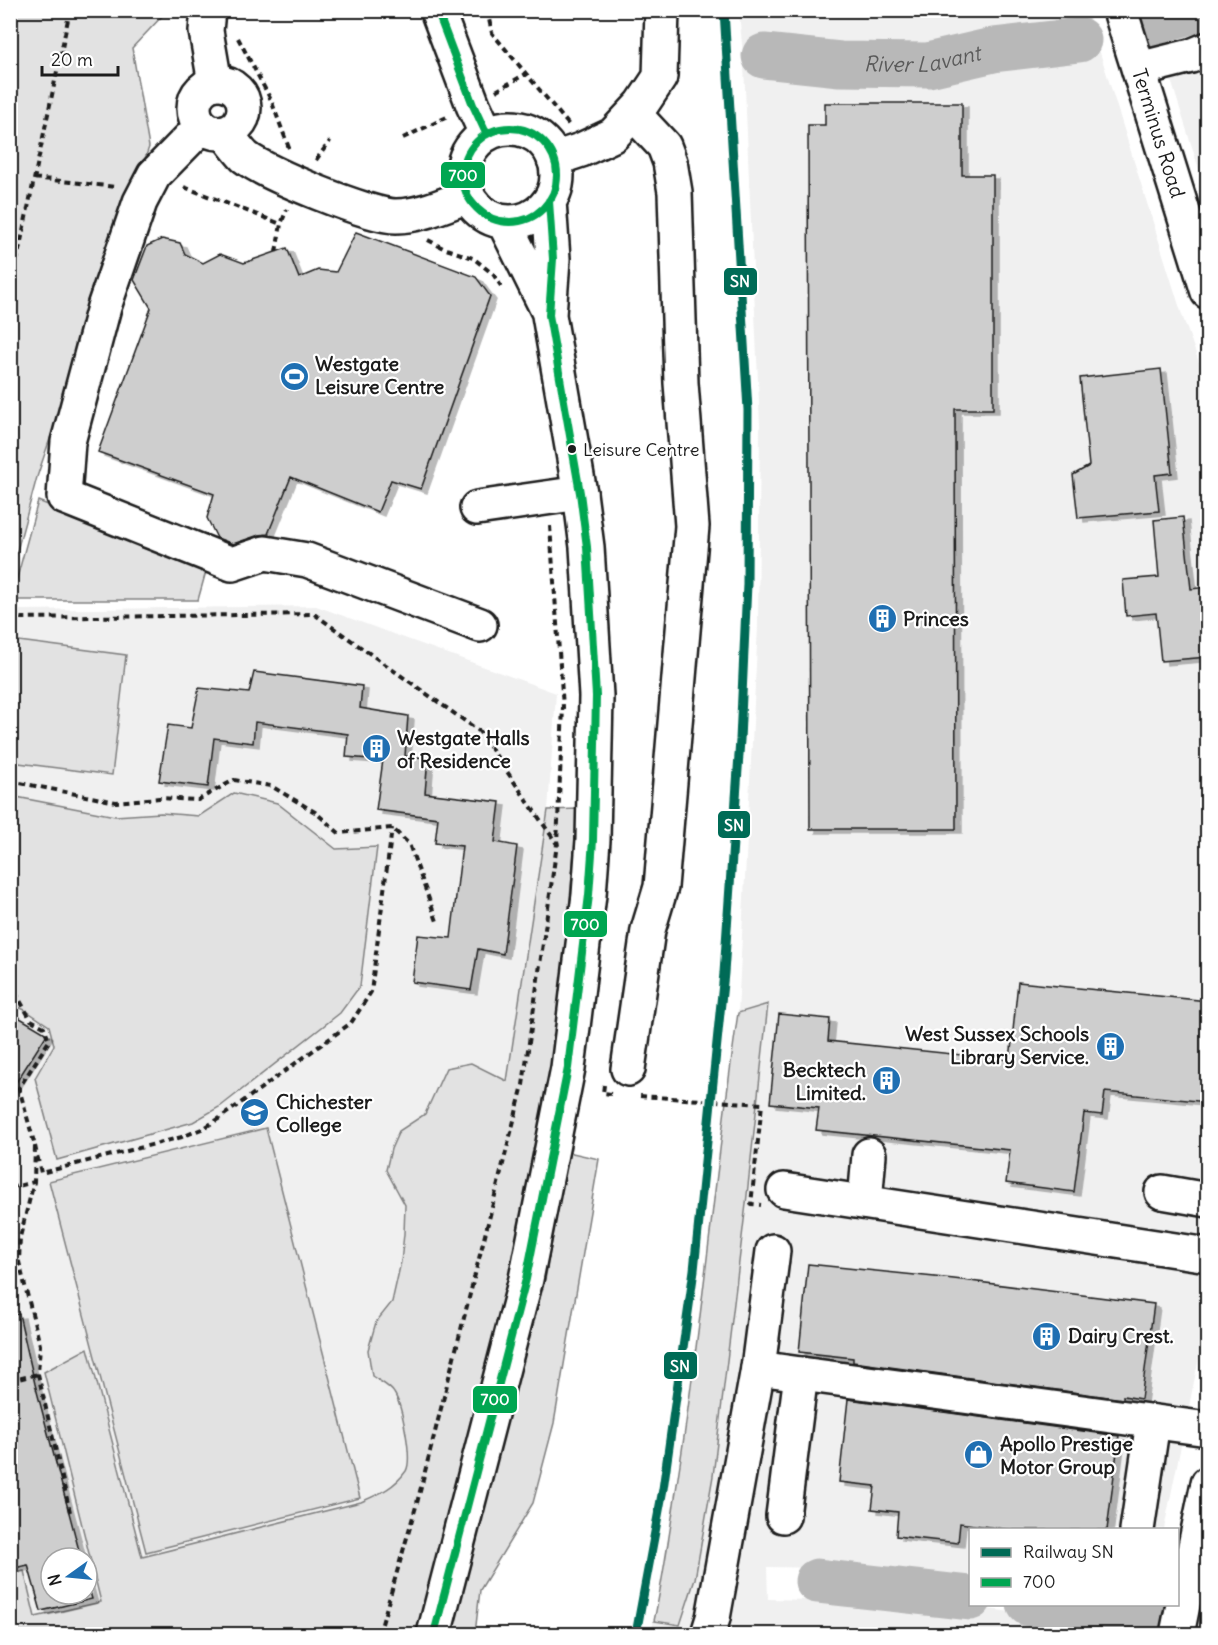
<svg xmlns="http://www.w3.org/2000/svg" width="1218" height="1645" font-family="Delius,sans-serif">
<defs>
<filter id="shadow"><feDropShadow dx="6" dy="4" stdDeviation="0" flood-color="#0004"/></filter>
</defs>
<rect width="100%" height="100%" fill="#fff"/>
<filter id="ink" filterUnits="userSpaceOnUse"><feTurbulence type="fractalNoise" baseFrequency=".0167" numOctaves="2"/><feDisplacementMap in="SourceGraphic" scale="12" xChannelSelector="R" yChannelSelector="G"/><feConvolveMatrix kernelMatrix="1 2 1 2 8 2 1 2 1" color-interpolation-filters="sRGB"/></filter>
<g filter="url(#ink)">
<path fill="#f0f0f0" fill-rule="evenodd" d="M739 11H1087L1182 315 1208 387V1313L1164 1529 970 1530V1579L883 1569 767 1567 768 1599 946 1603 1169 1634H651L663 1579 690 1396 724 1108 738 1013 758 626 760 425 744 66Z
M1207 19V195L1171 80 1153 36Z
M316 606 556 693 548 810 507 1081 408 1497 11 1634V609L21 610ZM51 1558H87V1594H51Z"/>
<path fill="#e2e2e2" stroke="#7f7f7f" stroke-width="1.5" d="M10 11H167L132 48 149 147 37 477 11 573Z
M38 501 207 568 198 600H11Z
M11 640 126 655 112 775 11 762Z
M234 793 277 803 336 849 377 847 360 986 340 1013 221 1106 193 1122 57 1160 35 1078 54 1045 49 1026 25 1010 11 1004V796L115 816 161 813 199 816Z
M578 809 555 1065 510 1273 435 1583 421 1634H11V1574L24 1571 35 1617 101 1602 44 1372 88 1348 142 1557 361 1502C379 1494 394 1488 406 1471 413 1459 402 1405 394 1393 390 1386 379 1381 372 1376L368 1350 376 1322 392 1302 401 1262 404 1234 405 1205 386 1170 391 1149 399 1131 425 1114 446 1068 471 1063 507 1081 548 810Z
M768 1004 746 1204 713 1476 695 1579 680 1625 654 1621C665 1569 672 1517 680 1464 703 1314 716 1163 738 1013Z
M266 1128 360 1498 146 1552 49 1181Z
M568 1152 599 1159 554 1423 533 1503 480 1590 475 1634H447L545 1280Z"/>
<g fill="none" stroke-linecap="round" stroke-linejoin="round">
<g stroke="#b8b8b8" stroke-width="45">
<path d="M1140 27 1196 10"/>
<path id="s1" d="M764 56 840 64 928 65 993 50 1079 40"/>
<path d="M817 1581 970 1598"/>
<path d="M1029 1604 1144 1617"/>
</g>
</g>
<path fill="#cecece" stroke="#1c1c1c" stroke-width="1.5" filter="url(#shadow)" d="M825 103H962V175H993V409H955L956 829H810L808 125H825Z
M356 232 476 277 490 296 421 489 391 480 378 512 291 477 268 534 259 535 233 544 217 538 207 518 214 494 98 452 151 308 134 280 147 246 162 239 180 243 185 254 203 263 220 254 244 263 287 248 299 278 318 270 336 272Z
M1161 369 1172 473 1155 475 1159 511 1078 518 1073 475 1089 466 1080 378Z
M1183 517 1191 589 1208 587V657L1161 661 1156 613 1126 616 1123 580 1159 577 1154 520Z
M254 672 362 686 360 708 408 716 405 756 428 758 425 793 500 802 495 842 517 846 503 954 478 949 471 990 412 982 418 935 451 938 462 846 435 843 438 818 376 810 383 760 346 757 348 734 255 722 253 743 214 738 208 787 159 781 168 725 191 728 199 688 249 693Z
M1018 982 1208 1001V1102L1105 1092 1102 1115 1084 1113 1074 1192 1006 1183 1010 1150 816 1130 819 1108 770 1103 779 1014 830 1019 828 1041 1010 1060Z
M10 1012 47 1034 10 1092Z
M808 1264 954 1279 1154 1304 1141 1399 1123 1396V1399L853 1362V1358L799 1352Z
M19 1314 35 1384 81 1558H51V1594H87V1581L92 1599 41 1611 28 1565 10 1569V1315Z
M848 1399 1119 1436 1107 1530H1012L960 1523 958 1543 896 1536 898 1512 872 1509 875 1486 839 1482Z"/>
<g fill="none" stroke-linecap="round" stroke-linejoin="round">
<defs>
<g id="minor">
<path d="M208 10 206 31 215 83"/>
<path id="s2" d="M1120 10 1208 292"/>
<path d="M1139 69 1191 56 1208 49"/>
<circle cx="219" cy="108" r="25"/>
<path d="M202 126 154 175 140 202 104 307 68 442 64 497 232 564 265 553 307 560 480 625"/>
<path d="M225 132C231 140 238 150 245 157 267 174 369 216 396 216 420 216 446 204 468 196"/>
<path d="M554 159 581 150 613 135 642 104 660 77 662 10"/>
<path d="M477 508 580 493"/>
<path d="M628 1069 648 930 661 887 692 526 681 383 675 192 670 162 664 146 634 114"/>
<path d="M784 1190 1208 1255"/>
<path d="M1162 1192 1208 1200"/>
<path d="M865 1202 869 1155"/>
<path d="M758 1368 773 1251"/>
<path d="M783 1516 801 1374 1208 1429"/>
<path d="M1137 1530 1153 1422"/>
<path d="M708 1634 713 1618 758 1368 801 1374"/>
<path d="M1177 1634 1208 1483"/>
</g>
<path id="major" d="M437 10 473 105 486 133
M463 175a47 47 0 1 1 94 0a47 47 0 1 1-94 0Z
M504 222 549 313
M434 1634 526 1279 568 1068 589 895 593 840 596 696 587 547 580 493 549 315 553 259 549 201"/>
</defs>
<use href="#minor" stroke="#1c1c1c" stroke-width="38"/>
<use href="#major" stroke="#1c1c1c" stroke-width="38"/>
<path stroke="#1c1c1c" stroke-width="4" stroke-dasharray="6 4.5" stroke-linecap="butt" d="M487 10 492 33 569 125
M238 38 271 100 289 148
M496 91 527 73
M403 138 447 117
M316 160 330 141
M34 178 116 187
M184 187 281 224
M428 240 443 248 473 258 493 274 501 286
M276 252 281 224 287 209
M10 293 70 10
M10 616 21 618 314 614 479 731 557 844 564 843
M10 781 116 802 159 798 198 800 234 780 271 786 315 812 339 833 392 828 409 844 438 924
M10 983 31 1020 44 1027 49 1041 19 1088 35 1146 34 1182 20 1237 19 1262 40 1345 38 1374 70 1512
M604 1085 603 1093 611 1094
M640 1096 762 1104 751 1204 761 1205
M35 1146 41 1173 182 1137 204 1128 220 1118 351 1023 371 992 392 828
M10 1188 34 1182
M10 1264 19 1262
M10 1381 38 1374
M379 1634 417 1503 523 1085 557 844 563 707 550 526"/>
<use href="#minor" stroke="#fff" stroke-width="33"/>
<use href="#major" stroke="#fff" stroke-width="33"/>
<defs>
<path id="bus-1" d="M437 10 473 105 486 133
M463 175a47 47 0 1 1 94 0a47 47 0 1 1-94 0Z
M434 1634 526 1279 568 1068 589 895 593 840 596 696 587 547 580 493 549 315 553 259 549 201"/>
</defs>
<use href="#bus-1" stroke="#fff" stroke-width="12"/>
<use href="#bus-1" stroke="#00a651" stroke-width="8"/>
<defs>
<path id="rail-1" d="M636 1634 663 1489 694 1270 724 973 740 740 747 584 748 410 724 10"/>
</defs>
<use href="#rail-1" stroke="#fff" stroke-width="14"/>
<use href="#rail-1" stroke="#006b56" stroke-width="9"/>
</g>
</g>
<defs>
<symbol id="stadium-disc" viewBox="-11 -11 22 22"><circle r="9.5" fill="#1f6fb2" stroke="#fff"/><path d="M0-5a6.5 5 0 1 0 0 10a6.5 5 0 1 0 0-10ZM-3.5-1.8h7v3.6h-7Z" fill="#fff"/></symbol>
<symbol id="building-disc" viewBox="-11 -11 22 22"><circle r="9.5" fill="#1f6fb2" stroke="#fff"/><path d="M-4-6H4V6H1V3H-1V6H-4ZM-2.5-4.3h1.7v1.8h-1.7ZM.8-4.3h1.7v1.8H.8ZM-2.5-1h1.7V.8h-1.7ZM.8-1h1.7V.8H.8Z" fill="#fff"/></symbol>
<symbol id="university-disc" viewBox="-11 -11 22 22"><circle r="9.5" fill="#1f6fb2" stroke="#fff"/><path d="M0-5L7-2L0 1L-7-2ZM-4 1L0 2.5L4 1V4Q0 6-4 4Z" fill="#fff"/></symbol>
<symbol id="shop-disc" viewBox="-11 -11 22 22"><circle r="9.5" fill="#1f6fb2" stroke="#fff"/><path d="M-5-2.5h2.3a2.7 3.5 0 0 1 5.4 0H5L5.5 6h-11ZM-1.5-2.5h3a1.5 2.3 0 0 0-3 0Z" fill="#fff"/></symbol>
</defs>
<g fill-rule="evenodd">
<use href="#stadium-disc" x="278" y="360" width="33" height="33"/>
<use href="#building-disc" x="866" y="602" width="33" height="33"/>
<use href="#building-disc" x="360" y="732" width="33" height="33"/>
<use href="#building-disc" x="1094" y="1030" width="33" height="33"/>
<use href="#building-disc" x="870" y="1064" width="33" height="33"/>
<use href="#university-disc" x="238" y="1096" width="33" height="33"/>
<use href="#building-disc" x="1030" y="1320" width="33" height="33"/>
<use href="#shop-disc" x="962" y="1438" width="33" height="33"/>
</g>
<circle fill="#1c1c1c" stroke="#fff" stroke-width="2" cx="572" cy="449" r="5"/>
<g text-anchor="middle" stroke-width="4.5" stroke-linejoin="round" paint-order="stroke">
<g font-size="18" fill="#1c1c1c" stroke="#fff" text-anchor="start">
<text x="583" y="456">Leisure Centre</text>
</g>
<g font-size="20" fill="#1c1c1c" stroke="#fff">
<text dy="7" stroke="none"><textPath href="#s2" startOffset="129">Terminus Road</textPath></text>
</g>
<g font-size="20" font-weight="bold" fill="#1c1c1c" stroke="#fff" text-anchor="start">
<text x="315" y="371">Westgate<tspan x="315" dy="23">Leisure Centre</tspan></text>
<text x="903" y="626">Princes</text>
<text x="397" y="745">Westgate Halls<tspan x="397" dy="23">of Residence</tspan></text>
<text x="1089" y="1041" text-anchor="end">West Sussex Schools<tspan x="1089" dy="23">Library Service.</tspan></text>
<text x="866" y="1077" text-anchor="end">Becktech<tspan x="866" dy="23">Limited.</tspan></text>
<text x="276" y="1109">Chichester<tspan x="276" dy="23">College</tspan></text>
<text x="1068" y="1343">Dairy Crest.</text>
<text x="1000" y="1451">Apollo Prestige<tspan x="1000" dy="23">Motor Group</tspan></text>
</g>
<g font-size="21" font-style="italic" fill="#5a5a5a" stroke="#fff">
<text dy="7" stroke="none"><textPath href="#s1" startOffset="159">River Lavant</textPath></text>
</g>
</g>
<g stroke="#fff" stroke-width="2">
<rect x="440" y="161" width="46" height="28" rx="6" fill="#00a651"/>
<rect x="723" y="267" width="35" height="29" rx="6" fill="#006b56"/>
<rect x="717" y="810" width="34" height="29" rx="6" fill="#006b56"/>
<rect x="563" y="910" width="45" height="28" rx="6" fill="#00a651"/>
<rect x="663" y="1351" width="35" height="29" rx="6" fill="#006b56"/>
<rect x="472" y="1385" width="46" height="29" rx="6" fill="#00a651"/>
</g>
<g font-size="16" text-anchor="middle" font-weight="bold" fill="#fff">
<text x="463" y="181">700</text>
<text x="740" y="287">SN</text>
<text x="734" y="831">SN</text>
<text x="585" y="930">700</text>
<text x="680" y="1372">SN</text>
<text x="495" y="1405">700</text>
</g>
<rect width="1218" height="1645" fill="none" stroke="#fff" stroke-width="36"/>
<rect x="18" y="18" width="1182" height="1609" fill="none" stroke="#1c1c1c" stroke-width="2" filter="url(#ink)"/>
<rect x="969" y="1528" width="210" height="78" fill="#ffffff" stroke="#a4a4a4" stroke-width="1.5"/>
<rect x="981" y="1548" width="30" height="9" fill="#006b56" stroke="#a4a4a4" stroke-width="1.5"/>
<text x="1023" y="1558" font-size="18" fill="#1c1c1c">Railway SN</text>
<rect x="981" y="1578" width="30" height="9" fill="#00a651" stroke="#a4a4a4" stroke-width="1.5"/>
<text x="1023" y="1588" font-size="18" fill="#1c1c1c">700</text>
<g transform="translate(69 1576) rotate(255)"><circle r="28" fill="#ffffff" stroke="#a4a4a4" stroke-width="1.5"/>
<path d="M0-4.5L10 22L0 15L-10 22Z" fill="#1f6fb2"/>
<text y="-9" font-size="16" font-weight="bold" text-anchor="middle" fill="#1c1c1c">N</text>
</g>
<path d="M42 66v9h76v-9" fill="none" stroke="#1c1c1c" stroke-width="3"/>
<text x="51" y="66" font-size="18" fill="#1c1c1c" stroke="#ffffff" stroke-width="4.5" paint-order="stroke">20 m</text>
</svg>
